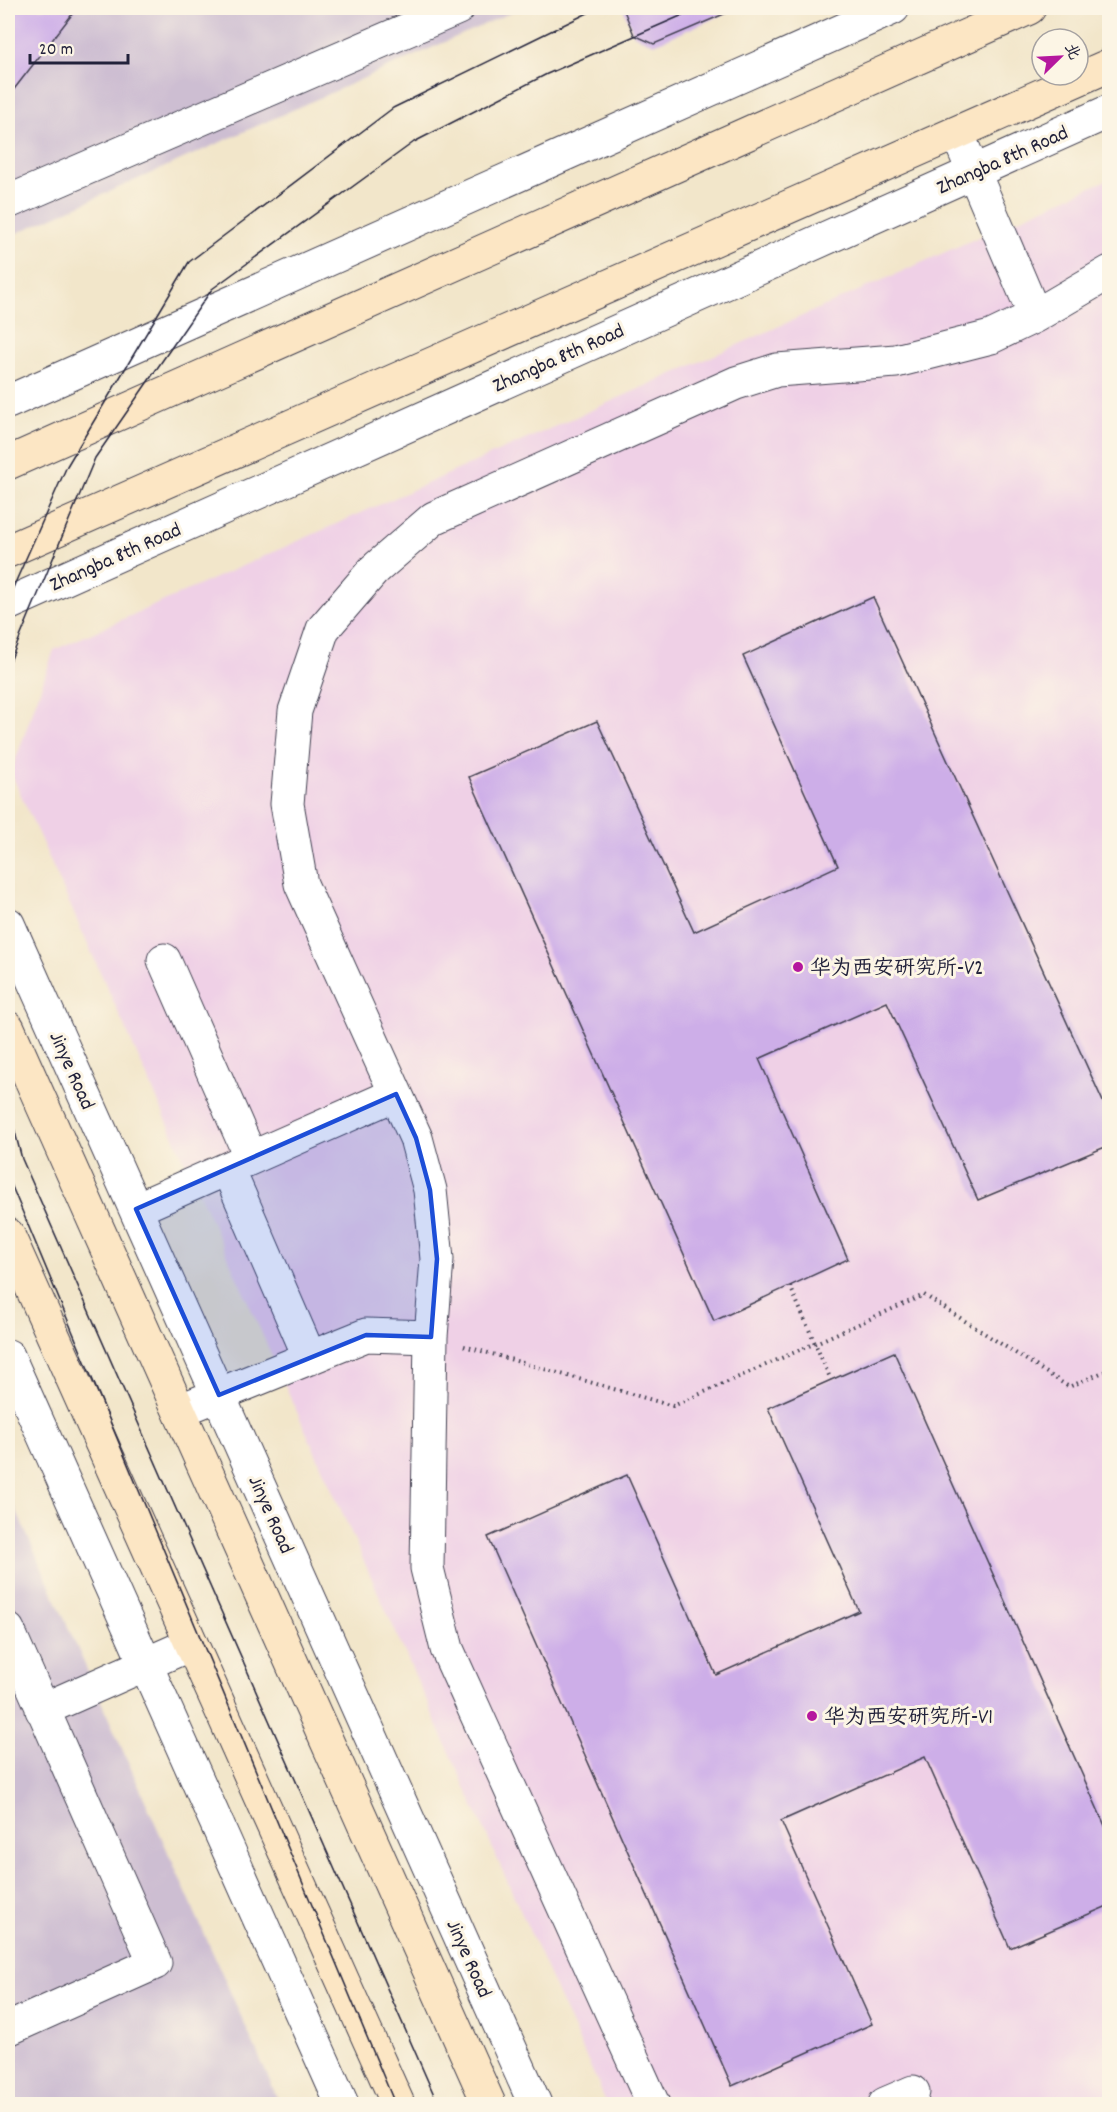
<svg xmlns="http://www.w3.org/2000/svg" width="1117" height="2112" font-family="Dekko,'LXGW WenKai TC',sans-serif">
<rect width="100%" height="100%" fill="#fcf5e5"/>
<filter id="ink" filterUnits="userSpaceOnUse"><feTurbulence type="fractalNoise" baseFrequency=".0167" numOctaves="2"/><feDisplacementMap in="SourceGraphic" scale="12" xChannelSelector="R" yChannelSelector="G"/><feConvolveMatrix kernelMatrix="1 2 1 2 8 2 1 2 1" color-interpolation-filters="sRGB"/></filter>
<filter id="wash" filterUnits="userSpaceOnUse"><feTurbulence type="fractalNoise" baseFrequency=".008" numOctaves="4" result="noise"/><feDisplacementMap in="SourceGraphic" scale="24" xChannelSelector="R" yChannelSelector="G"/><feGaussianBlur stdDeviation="1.35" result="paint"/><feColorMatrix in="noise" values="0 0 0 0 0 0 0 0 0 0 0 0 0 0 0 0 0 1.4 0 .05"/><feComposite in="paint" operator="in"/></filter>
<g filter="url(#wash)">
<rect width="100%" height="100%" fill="#f2e6ca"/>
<path fill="#efd0e6" d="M1109 179V2104H607L11 773 54 650Z"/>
<path fill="#cdbed2" d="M8 8H521L8 237Z
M8 1492 280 2104H8Z"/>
<g id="blocks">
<path fill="#cdaee8" d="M8 8H77L8 97Z
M623 8H738L654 44 634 35Z
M873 597 1110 1117V1145L978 1200 887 1002 759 1059 848 1259 714 1321 469 777 597 721 694 932 838 866 743 656Z
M894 1352 1110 1837V1905L1010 1948 925 1757 781 1821 872 2024 732 2086 488 1537 627 1475 716 1675 859 1611 768 1408Z"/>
</g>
</g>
<g filter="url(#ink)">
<use href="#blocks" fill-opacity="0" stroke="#413f50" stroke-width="1.5"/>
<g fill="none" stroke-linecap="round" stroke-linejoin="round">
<defs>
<path id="minor" d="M957 133 1035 316
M8 202 458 8
M8 402 893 8
M8 604 1110 111
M8 924 535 2104
M164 960 251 1158
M228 1169 310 1358
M136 1209 396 1094
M8 1356 342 2104
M181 1410 366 1335 431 1337
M8 1630 155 1963 8 2029
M42 1710 191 1644
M653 2104 447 1649 427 1568 431 1337 437 1259 430 1190 416 1138 301 884 287 804 295 711 323 629 374 570 434 518 736 383 777 370 896 361 991 337 1035 316 1110 272
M885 2104 913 2092"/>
<path id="secondary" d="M8 463 1029 8
M8 551 1110 65
M8 1028 489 2104
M8 1235 398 2104"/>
</defs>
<use href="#minor" stroke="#413f50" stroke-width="35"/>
<use href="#secondary" stroke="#413f50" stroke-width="35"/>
<path stroke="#413f50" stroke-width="4" stroke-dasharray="1.5 4.5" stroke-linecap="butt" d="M464 1346 673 1406 924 1295 1069 1387 1110 1369"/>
<use href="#minor" stroke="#fff" stroke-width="33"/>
<use href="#secondary" stroke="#fce6c4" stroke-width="33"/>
<path stroke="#22223b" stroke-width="1.5" d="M8 599 67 466 189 262 393 108 598 8
M8 666 95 458 212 289 414 142 547 74 699 8
M8 1105 22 1159 438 2104
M8 1177 395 2104"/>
<path stroke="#413f50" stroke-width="4" stroke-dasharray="1.5 4.5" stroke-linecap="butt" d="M790 1286 831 1380"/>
</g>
</g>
<path fill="#1d4ed8" fill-opacity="0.2" stroke="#1d4ed8" stroke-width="4.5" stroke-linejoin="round" d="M396 1094 416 1138 430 1190 437 1259 431 1337 366 1335 219 1395 136 1209Z"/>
<g fill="#b5179e" stroke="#fcf5e5" stroke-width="2">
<circle cx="798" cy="967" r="6"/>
<circle cx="812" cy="1716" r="6"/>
</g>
<g text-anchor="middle" stroke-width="6" stroke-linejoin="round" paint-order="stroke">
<g font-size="21" fill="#22223b" stroke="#fcf5e5">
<text transform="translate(1002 159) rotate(-24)" y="7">Zhangba 8th Road</text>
<text transform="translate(558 357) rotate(-24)" y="7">Zhangba 8th Road</text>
<text transform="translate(115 556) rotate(-24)" y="7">Zhangba 8th Road</text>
<text transform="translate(73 1070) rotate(66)" y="7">Jinye Road</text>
<text transform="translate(272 1514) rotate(66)" y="7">Jinye Road</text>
<text transform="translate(470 1958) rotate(66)" y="7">Jinye Road</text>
</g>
<g font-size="21" fill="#22223b" stroke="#fcf5e5" text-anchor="start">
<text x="810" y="974">华为西安研究所-V2</text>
<text x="824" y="1723">华为西安研究所-V1</text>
</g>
</g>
<rect width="1117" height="2112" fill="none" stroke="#fcf5e5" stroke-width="30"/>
<g transform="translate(1060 57) rotate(66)"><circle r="28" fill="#fcf5e5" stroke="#a5a1a1" stroke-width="1.5"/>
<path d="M0-4.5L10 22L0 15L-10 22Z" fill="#b5179e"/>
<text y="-9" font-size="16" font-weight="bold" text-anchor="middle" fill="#22223b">北</text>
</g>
<path d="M30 54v9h98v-9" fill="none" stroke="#22223b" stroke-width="3"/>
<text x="39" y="54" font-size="18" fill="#22223b" stroke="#fcf5e5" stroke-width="4.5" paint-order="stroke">20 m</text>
</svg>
